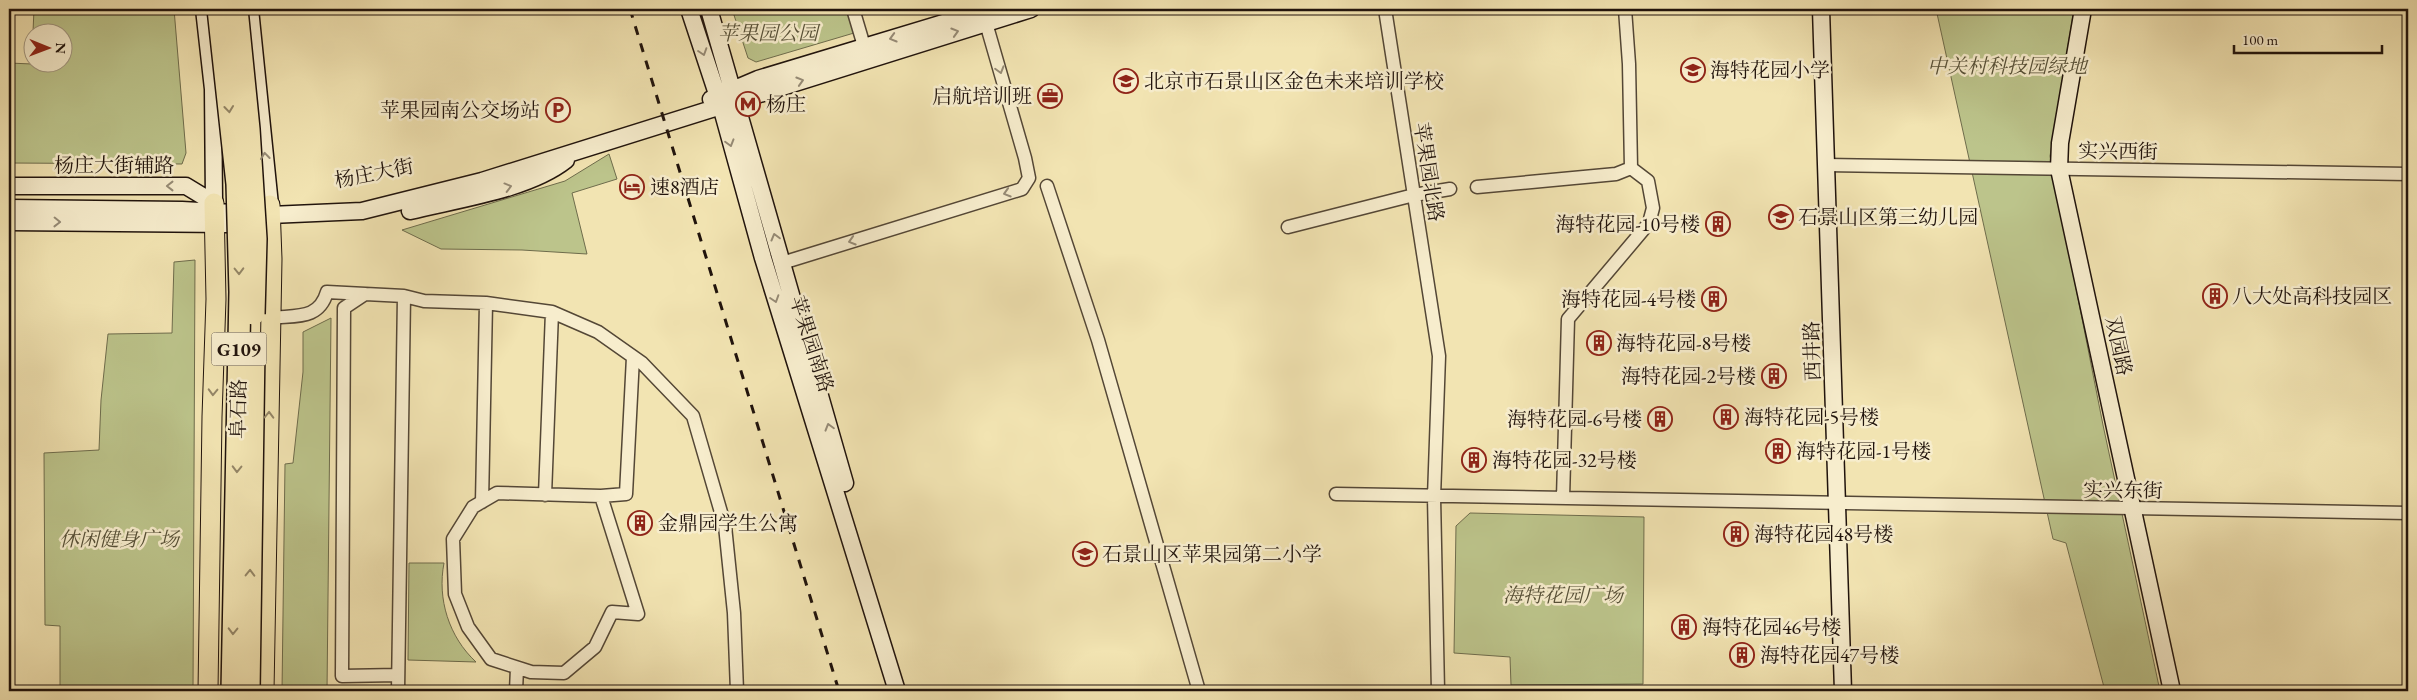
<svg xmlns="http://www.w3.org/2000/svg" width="2417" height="700" font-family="'EB Garamond','Noto Serif SC',serif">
<rect width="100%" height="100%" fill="#f2e4b2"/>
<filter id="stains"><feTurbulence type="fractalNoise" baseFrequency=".004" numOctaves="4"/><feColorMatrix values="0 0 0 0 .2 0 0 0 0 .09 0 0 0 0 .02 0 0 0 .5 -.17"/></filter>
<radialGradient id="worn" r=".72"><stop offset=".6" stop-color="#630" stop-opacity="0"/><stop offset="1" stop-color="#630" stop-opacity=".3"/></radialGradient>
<path fill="#bcc48b" stroke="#6e6c4c" d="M34 9H174L186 153 182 164 9 163V63L32 64V48V62H62V32H33Z
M732 9H846L854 33 756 62 748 58Z
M1936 9H2074L2050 156 2103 425 2160 691H2105L2066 543 2053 539Z
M609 154 617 179 572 193 587 254 522 250 441 249 402 230 565 181Z
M195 260 193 691H60V626L45 625 44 453 99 450 101 400 108 334 172 333 174 262Z
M331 318 327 691H282L285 464 293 463 303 372V332Z
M1470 513 1644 517 1643 684 1511 685 1510 657 1454 653 1456 526Z
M409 563H444C437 599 449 637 476 662L408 660Z"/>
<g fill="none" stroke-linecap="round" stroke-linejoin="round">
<defs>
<path id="street" d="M853 9 864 46
M1385 9 1439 356 1434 497 1438 691
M1826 165 2408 174
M1047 186 1098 340 1199 691
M1477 187 1616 174 1631 168
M1288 227 1414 195 1450 189
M782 263 1022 189 1029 178 1025 158 986 23
M365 294 344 308 342 676 398 675
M404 296 424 301 486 303 552 312 598 332 642 363 693 416 725 526 734 613 737 691
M271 318C296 315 319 320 327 292L404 296 398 691
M497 493 601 496 638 614 612 612 595 647 564 673 531 672 491 659 468 627 455 594 453 539 473 507Z
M1336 494 2408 513
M545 495 552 312
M601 496 626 494 633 357
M1563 498 1568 319 1649 223 1653 208 1648 181 1631 168 1629 64 1625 9
M482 502 486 303
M516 691 517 668"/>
<path id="secondary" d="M204 9 213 89 214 203
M250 9 270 205
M689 9 721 106 763 258 897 691
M709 9 845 483
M1821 9 1843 691
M2083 9 2060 143 2059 169 2172 691
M711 99 758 79 990 9
M9 186H186L214 203
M9 208 182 210 270 215 362 211 482 181 1031 9
M410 211C458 199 528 190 566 160
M9 222 227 224"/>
<path id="primary" d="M208 691 212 417 216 299 214 203
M264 691 272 259 270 205"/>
</defs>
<use href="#street" stroke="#544736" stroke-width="15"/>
<use href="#secondary" stroke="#20130c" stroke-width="19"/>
<use href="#primary" stroke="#20130c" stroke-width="21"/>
<use href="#street" stroke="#f7edcd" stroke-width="12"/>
<use href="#secondary" stroke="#f7edcd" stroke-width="16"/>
<use href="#primary" stroke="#f2e4b2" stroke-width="19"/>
<path stroke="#20130c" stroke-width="3" stroke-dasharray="9 9" stroke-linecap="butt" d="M630 9 839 691"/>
<defs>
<path id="highway-bridge" d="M218 9 237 184 240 292 232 691
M237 9 249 129 256 239 254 314
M249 691 254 349"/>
</defs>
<use href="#highway-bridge" stroke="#20130c" stroke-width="24" stroke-linecap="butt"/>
<use href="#highway-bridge" stroke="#f2e4b2" stroke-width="21"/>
</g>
<defs><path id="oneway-chevron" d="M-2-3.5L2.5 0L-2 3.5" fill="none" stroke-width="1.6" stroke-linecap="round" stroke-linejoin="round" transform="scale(1.25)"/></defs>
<g stroke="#968b76">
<use href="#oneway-chevron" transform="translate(955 32) rotate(-17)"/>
<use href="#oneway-chevron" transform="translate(893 38) rotate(164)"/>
<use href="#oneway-chevron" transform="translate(703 52) rotate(72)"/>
<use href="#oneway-chevron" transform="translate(1000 70) rotate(74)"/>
<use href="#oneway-chevron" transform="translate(800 81) rotate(-17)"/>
<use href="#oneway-chevron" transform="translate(730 143) rotate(74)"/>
<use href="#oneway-chevron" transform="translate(265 156) rotate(-96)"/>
<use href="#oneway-chevron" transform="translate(170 186) rotate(-180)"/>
<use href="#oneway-chevron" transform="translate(508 187) rotate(-15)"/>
<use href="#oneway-chevron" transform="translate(1007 193) rotate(163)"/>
<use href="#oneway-chevron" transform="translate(57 222) rotate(1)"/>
<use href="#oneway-chevron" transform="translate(775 237) rotate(-105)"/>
<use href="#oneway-chevron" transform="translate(852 241) rotate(163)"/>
<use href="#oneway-chevron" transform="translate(775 299) rotate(72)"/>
<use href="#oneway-chevron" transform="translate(829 427) rotate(-106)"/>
</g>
<g stroke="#948667">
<use href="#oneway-chevron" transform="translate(229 109) rotate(84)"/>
<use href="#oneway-chevron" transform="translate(239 271) rotate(89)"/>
<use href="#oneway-chevron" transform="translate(213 392) rotate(92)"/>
<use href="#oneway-chevron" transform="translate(269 415) rotate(-89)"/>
<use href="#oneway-chevron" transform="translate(237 469) rotate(91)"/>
<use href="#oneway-chevron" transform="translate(250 573) rotate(-89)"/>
<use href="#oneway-chevron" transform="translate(233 631) rotate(91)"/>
</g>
<defs>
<symbol id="school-ring" viewBox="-11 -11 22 22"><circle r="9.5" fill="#f7edcd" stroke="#8f2418" stroke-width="1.5"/><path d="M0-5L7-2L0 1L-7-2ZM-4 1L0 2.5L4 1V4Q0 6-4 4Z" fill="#8f2418"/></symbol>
<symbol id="office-ring" viewBox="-11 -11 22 22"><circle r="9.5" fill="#f7edcd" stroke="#8f2418" stroke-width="1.5"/><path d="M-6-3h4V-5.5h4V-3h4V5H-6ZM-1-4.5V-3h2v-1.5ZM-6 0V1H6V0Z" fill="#8f2418"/></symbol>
<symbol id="metro-ring" viewBox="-11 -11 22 22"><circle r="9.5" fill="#f7edcd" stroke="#8f2418" stroke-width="1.5"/><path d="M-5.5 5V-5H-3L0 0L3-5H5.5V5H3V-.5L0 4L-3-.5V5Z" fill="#8f2418"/></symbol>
<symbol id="parking-ring" viewBox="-11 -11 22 22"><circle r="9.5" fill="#f7edcd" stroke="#8f2418" stroke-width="1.5"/><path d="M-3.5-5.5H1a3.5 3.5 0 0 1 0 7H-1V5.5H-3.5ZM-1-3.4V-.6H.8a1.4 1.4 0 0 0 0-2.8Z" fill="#8f2418"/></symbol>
<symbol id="hotel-ring" viewBox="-11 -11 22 22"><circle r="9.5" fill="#f7edcd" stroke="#8f2418" stroke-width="1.5"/><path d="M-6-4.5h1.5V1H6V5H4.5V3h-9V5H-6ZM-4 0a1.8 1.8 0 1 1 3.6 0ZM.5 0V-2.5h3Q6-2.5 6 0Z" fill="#8f2418"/></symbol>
<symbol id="building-ring" viewBox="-11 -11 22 22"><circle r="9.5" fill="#f7edcd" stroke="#8f2418" stroke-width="1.5"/><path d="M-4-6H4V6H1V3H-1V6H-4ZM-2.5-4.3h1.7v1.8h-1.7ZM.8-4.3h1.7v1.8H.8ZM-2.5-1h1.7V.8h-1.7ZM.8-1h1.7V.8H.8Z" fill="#8f2418"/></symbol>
</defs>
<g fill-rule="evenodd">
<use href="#school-ring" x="1679" y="56" width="28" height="28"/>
<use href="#school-ring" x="1112" y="67" width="28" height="28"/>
<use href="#office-ring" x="1036" y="82" width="28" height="28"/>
<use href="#metro-ring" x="734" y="90" width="28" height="28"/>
<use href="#parking-ring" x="544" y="96" width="28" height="28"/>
<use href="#hotel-ring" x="618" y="173" width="28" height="28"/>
<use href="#school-ring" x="1767" y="203" width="28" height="28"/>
<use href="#building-ring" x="1704" y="210" width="28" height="28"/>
<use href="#building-ring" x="2201" y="282" width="28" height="28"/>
<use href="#building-ring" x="1700" y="285" width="28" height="28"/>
<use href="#building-ring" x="1585" y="329" width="28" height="28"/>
<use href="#building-ring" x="1760" y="362" width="28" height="28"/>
<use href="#building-ring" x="1712" y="403" width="28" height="28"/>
<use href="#building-ring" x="1646" y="405" width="28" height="28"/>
<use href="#building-ring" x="1764" y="437" width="28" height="28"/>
<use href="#building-ring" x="1460" y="446" width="28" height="28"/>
<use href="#building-ring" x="626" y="509" width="28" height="28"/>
<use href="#building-ring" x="1722" y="520" width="28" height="28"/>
<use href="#school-ring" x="1071" y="540" width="28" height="28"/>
<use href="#building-ring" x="1670" y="613" width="28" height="28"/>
<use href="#building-ring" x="1728" y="641" width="28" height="28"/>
</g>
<g text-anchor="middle" stroke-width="5" stroke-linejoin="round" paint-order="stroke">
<rect fill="#f7edcd" stroke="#605446" stroke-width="1" x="211.5" y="332.5" width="55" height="33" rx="4"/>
<g font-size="19" font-weight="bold" fill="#20130c">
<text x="239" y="356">G109</text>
</g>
<g font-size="20" font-style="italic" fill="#575138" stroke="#f7edcd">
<text x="768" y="40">苹果园公园</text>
<text x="2007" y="73">中关村科技园绿地</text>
<text x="119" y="546">休闲健身广场</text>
<text x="1563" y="602">海特花园广场</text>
</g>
<g font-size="20" fill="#20130c" stroke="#f7edcd" text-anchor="start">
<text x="1710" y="77">海特花园小学</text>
<text x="1144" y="88">北京市石景山区金色未来培训学校</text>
<text x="1032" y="103" text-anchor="end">启航培训班</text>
<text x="766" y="111">杨庄</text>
<text x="540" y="117" text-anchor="end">苹果园南公交场站</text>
<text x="650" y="194">速8酒店</text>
<text x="1798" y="224">石景山区第三幼儿园</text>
<text x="1700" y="231" text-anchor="end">海特花园-10号楼</text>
<text x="2232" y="303">八大处高科技园区</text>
<text x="1696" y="306" text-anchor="end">海特花园-4号楼</text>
<text x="1616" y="350">海特花园-8号楼</text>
<text x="1756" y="383" text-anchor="end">海特花园-2号楼</text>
<text x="1744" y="424">海特花园-5号楼</text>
<text x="1642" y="426" text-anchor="end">海特花园-6号楼</text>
<text x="1796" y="458">海特花园-1号楼</text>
<text x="1492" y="467">海特花园-32号楼</text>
<text x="658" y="530">金鼎园学生公寓</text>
<text x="1754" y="541">海特花园48号楼</text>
<text x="1102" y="561">石景山区苹果园第二小学</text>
<text x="1702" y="634">海特花园46号楼</text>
<text x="1760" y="662">海特花园47号楼</text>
</g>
<g font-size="20" fill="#20130c" stroke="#f7edcd">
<text transform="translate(2118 151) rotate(1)" y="7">实兴西街</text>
<text x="114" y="172">杨庄大街辅路</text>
<text transform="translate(1429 172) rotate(81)" y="7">苹果园北路</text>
<text transform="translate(374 173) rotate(-11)" y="7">杨庄大街</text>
<text transform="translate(812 344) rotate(72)" y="7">苹果园南路</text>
<text transform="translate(2119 346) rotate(78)" y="7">双园路</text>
<text transform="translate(1812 351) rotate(-92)" y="7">西井路</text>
<text transform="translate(238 409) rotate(-89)" y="7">阜石路</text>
<text transform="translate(2123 490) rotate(1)" y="7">实兴东街</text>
</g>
</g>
<rect width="2417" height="700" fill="none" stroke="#f2e4b2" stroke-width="30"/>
<rect x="10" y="10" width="2397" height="680" fill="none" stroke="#20130c" stroke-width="2.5"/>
<rect x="15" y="15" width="2387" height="670" fill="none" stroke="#20130c"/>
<g transform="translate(48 48) rotate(91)"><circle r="24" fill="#f7edcd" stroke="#a19680"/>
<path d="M0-4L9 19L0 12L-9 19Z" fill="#8f2418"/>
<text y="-8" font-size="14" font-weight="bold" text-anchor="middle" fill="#20130c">N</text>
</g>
<path d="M2234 45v8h148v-8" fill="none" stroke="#20130c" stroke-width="2.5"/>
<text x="2242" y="45" font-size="15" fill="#20130c" stroke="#f7edcd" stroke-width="4" paint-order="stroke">100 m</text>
<rect width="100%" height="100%" filter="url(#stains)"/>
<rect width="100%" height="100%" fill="url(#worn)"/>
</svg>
